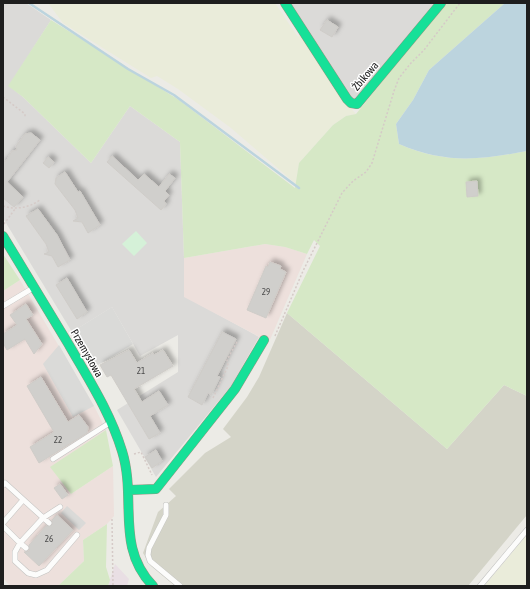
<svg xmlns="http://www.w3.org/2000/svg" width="530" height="589" font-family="'Asap Condensed',sans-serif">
<defs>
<filter id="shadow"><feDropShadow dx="3.5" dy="-3.5" stdDeviation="2" flood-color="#0004"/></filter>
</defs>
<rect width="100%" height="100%" fill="#ecebe6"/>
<path fill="#dbdad8" d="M3 3H26L51 20 9 86 23 97 91 163 130 106 180 142 184 258V296L259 337 231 386 156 477 117 410 178 372V335L140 356 112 307 72 332 3 218Z
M289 3H437L358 98H351Z"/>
<path fill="#ede0dc" d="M265 244 285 247 307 254 269 342 184 297V258Z
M20 280 94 406 106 430 51 467 71 494 113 466 114 516 107 524 83 540 84 561 58 586H10L3 578V291Z"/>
<path fill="#e9dfe4" d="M115 564 129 579 127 586H108Z"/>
<path fill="#dadad8" d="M112 307 133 344 93 368 72 332Z
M59 345 94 406 73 417 43 364Z
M67 506 86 523 79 530 61 513Z"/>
<path fill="#d4d4c8" d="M287 313 447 449 504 385 527 396V515L468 586H175L151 566 143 553 158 512 176 496 169 489 205 453 231 437 223 429 247 397 259 377Z"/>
<path fill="#eaecda" d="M48 3H275L298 37 301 33 347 104 356 114 346 116 333 125 299 163 296 184 231 128 178 89 157 76 151 78 90 40 63 23Z
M527 535V586H484Z"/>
<path fill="#d6e8c6" d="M445 3H505L429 70 413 100 396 124 399 144C445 164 479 160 527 151V396L504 385 447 449 287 313 320 246 314 240 307 254 285 247 265 244 184 258 180 142 130 106 91 163 23 97 8 86 51 20 179 100 295 188 299 163 333 125 346 116 356 114Z
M3 254 20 280 3 291Z
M106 430 113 466 71 494 50 467Z
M107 524 106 567 110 580 108 586H58L84 561 83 540Z"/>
<path fill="#d5f1d8" d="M136 231 147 243 134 256 122 244Z"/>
<path fill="#bcd4de" d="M505 3H527V151C479 160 446 164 399 144L396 124 413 100 429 70Z"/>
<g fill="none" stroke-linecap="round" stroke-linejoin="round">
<path stroke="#bcd4de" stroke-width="2.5" d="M29 3 128 69 174 95 299 188"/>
</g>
<path fill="#d0cfcc" stroke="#cfccc8" filter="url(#shadow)" d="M327 20 338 27 332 37 320 30Z
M31 133 40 140 7 182 23 197 14 207 3 198V161H6L12 151 17 150 16 146 25 134Z
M112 156 138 180 144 174 159 187 169 174 175 178 165 191 169 195 164 201 166 204 161 210 107 162Z
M48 157 54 162 49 168 43 163Z
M65 172 78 192 80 191 100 225 88 233 82 222 73 221 78 218 75 210 55 184 56 178Z
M477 181 478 196 467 197 466 182Z
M38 209 57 235 70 260 58 267 52 256 44 254 49 252 46 244 26 216Z
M270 262 281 266 280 269 286 272 266 318 247 310 266 266 268 267Z
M67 278 87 312 77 319 56 285Z
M26 304 33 315 26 319 42 344 34 354 25 339 7 350 3 343V334L17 325 10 315Z
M222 332 236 339 217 376 220 377 211 395 208 393 202 405 188 397Z
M129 350 137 363 153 353 154 355 163 350 173 366 134 389 142 402 159 391 168 405 150 416 160 433 149 439 111 375 107 377 100 365Z
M41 377 68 422 79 415 88 427 87 433 39 463 30 447 54 432 27 386Z
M156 450 162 461 152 468 145 457Z
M60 484 68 495 62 499 54 488Z
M57 515 73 530 39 566 24 552 29 551V545L46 526 52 525V520Z"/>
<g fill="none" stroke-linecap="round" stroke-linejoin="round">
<defs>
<path id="lane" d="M3 306 33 288
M53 459 111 422
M3 485 5 483 49 523
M166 505V515L149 548 148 555 150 561 180 586
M3 523 23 500
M3 526 20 543 43 518 60 507
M26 548 20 543 15 552V561L28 573 36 575 47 570 77 535
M480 586 527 530"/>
<path id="fast" d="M285 3 347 99 351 103 357 104 441 3
M3 236C25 272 47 309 69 345 89 380 110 412 122 451 137 499 115 547 153 586
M129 490 156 489 235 389 264 340"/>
</defs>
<use href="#lane" stroke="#c3c3c1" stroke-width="6"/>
<use href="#fast" stroke="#91957f" stroke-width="10"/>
<path stroke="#d5cac7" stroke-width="1.5" stroke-dasharray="2 2" stroke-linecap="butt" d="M3 97 25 114V118
M3 206C16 210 28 208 40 200
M4 224 15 209
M275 336 303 271 342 193 353 181 366 172 372 163 394 91 399 78 411 63 424 50 460 3
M213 398 228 366 227 360 238 340
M134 454 141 452 152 475
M112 519 113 586"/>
<use href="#lane" stroke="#fcfcfb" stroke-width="5"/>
<use href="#fast" stroke="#16e098" stroke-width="9"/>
</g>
<g text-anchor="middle" stroke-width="3" stroke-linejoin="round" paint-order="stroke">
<g font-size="9" fill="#4a4a4a">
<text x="266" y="295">29</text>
<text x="141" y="374">21</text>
<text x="58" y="443">22</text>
<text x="49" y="542">26</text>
</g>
<g font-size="11" fill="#1e1e1e" stroke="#fff">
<text transform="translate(365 76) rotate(-50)" y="4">Żbikowa</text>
<text transform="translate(87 353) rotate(60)" y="4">Przemysłowa</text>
</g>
</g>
<rect width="530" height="589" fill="none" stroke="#1e1e1e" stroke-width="8"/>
</svg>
